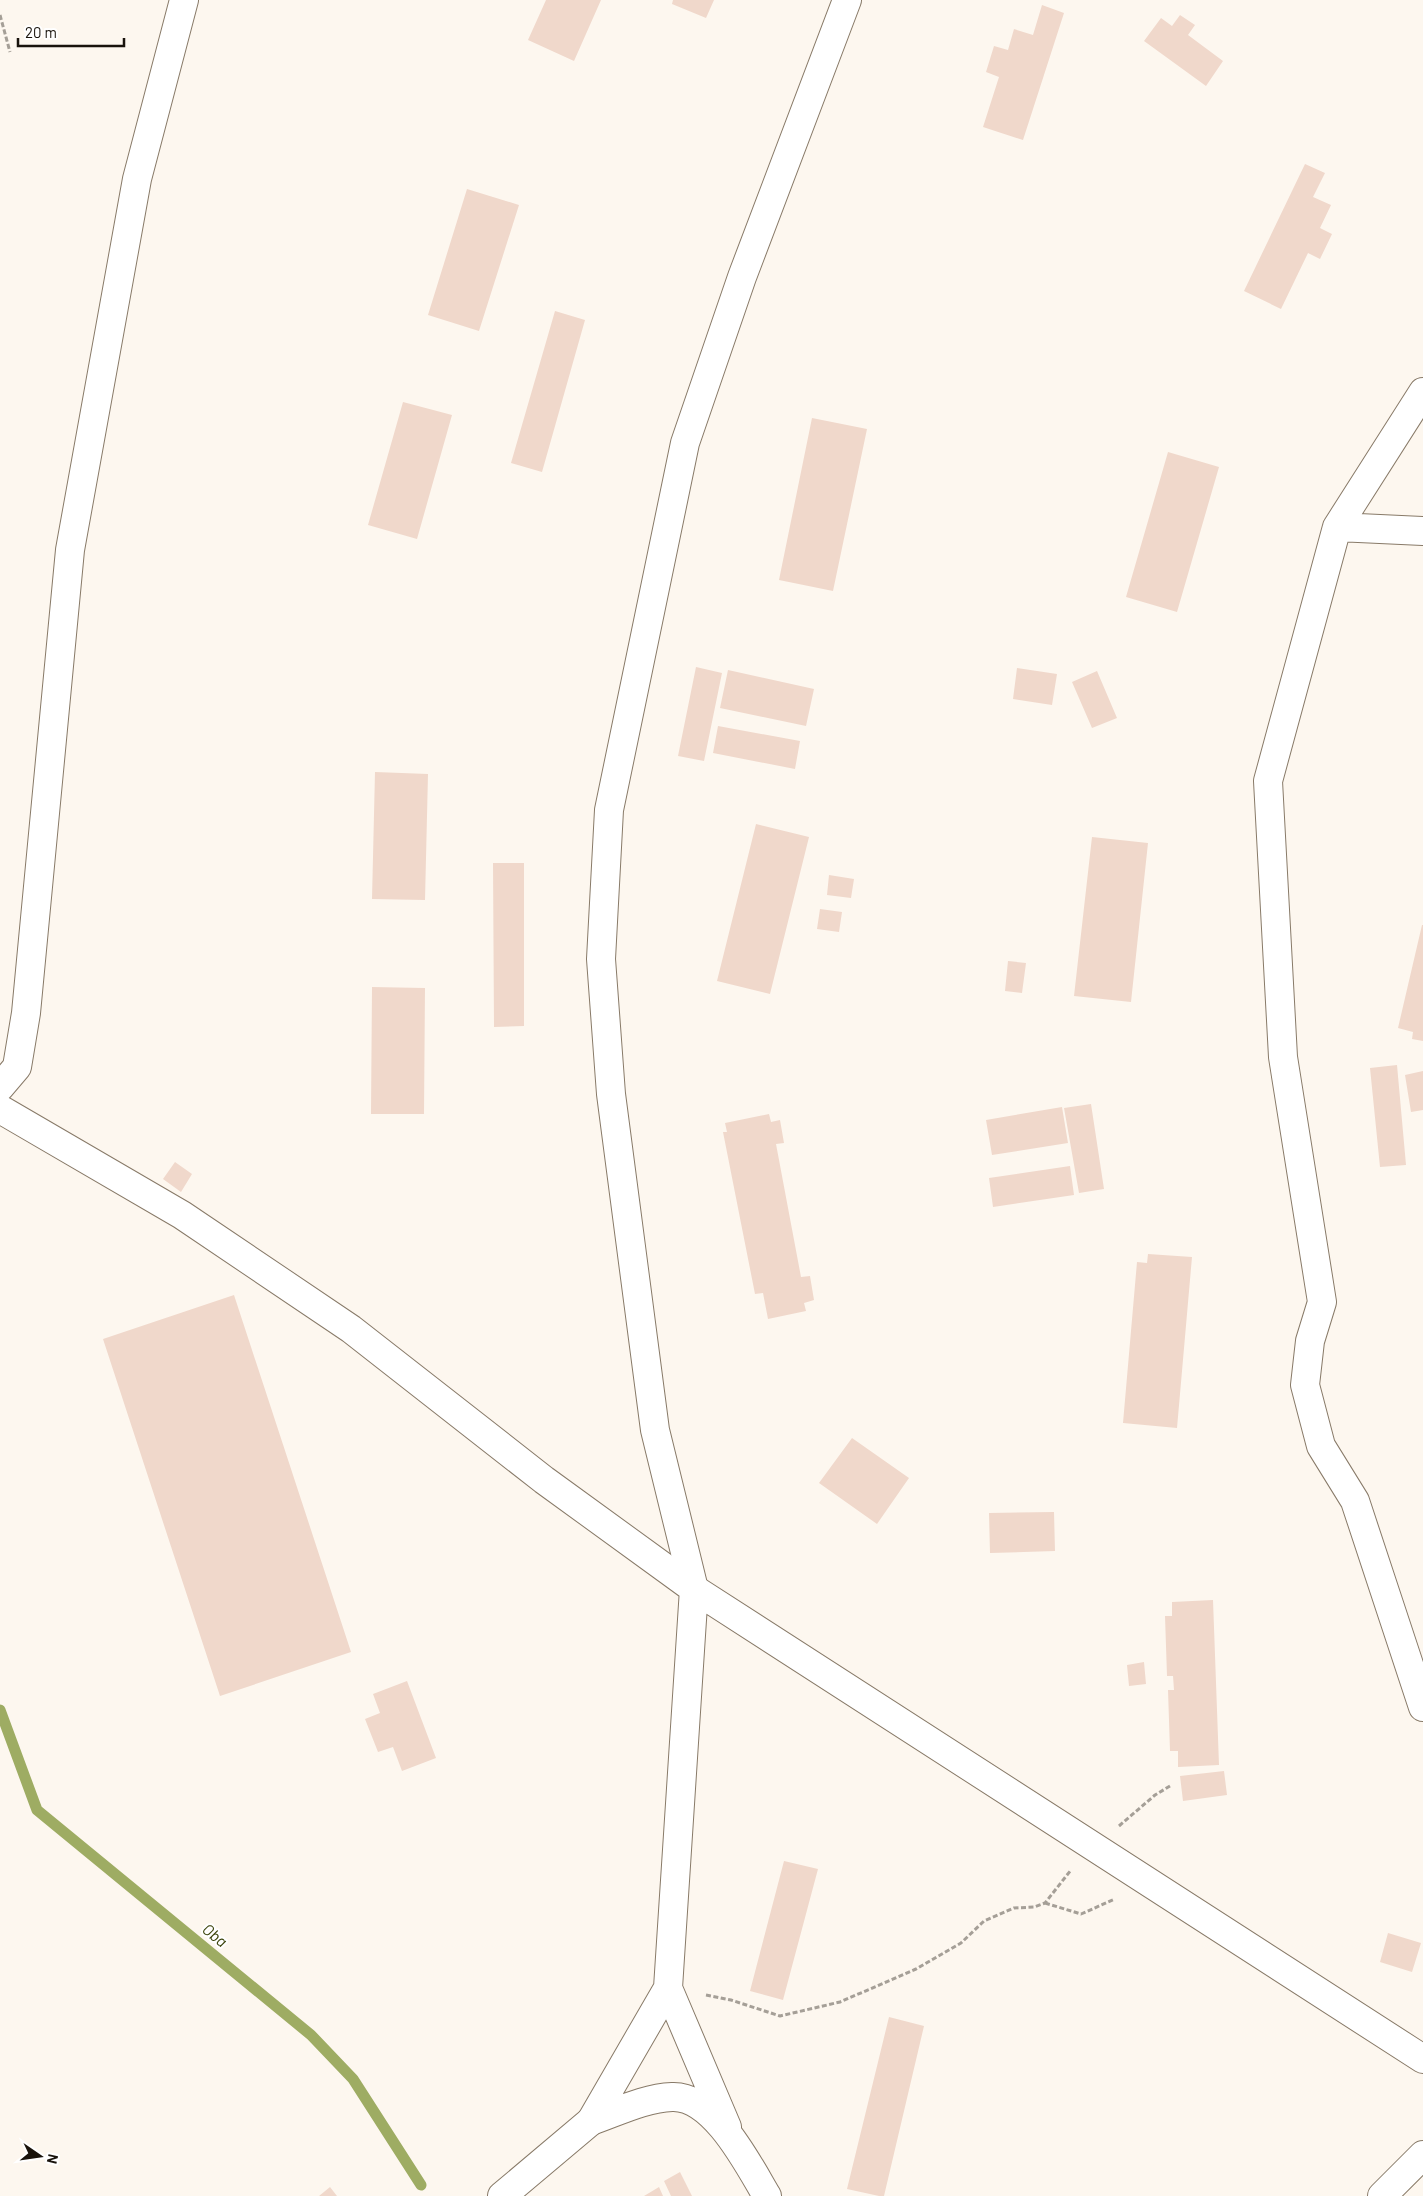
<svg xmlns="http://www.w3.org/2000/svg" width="1423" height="2196" font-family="Barlow,sans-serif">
<rect width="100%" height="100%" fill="#fdf7ef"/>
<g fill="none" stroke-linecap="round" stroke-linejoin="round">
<path stroke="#9eac63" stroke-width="11" d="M0 1710 37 1810 311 2035 353 2079 421 2185"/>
</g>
<path fill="#f0d8cb" d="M546 0H601L574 61 528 40Z
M673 0H714L706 18 672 4Z
M1042 5 1064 13 1023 140 983 127 999 77 986 72 994 46 1008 50 1014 29 1033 35Z
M1180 15 1195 25 1188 35 1223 61 1206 86 1144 41 1161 18 1172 26Z
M1305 164 1325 173 1313 197 1331 205 1320 228 1332 234 1320 259 1308 253 1281 309 1244 291Z
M467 189 519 205 479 331 428 315Z
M555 311 585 320 542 472 511 463Z
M403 402 452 415 417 539 368 525Z
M812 418 867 429 833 591 779 580Z
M1168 452 1219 467 1177 612 1126 597Z
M696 667 722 673 704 761 678 756Z
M1017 668 1057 674 1052 705 1013 699Z
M728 670 814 689 806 726 720 708Z
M1097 671 1117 718 1092 728 1072 682Z
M718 726 800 741 795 769 713 753Z
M375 772 428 774 425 900 372 899Z
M756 824 809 837 770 994 717 981Z
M1092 837 1148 843 1131 1002 1074 996Z
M493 863H524V1026L494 1027Z
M829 875 854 879 851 898 827 895Z
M820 909 842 912 839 932 817 929Z
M1422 925H1423V1041L1412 1039 1413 1032 1398 1028Z
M1008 961 1026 963 1022 993 1005 991Z
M372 987 425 988 424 1114H371Z
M1397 1065 1406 1165 1380 1167 1370 1068Z
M1423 1071V1110L1411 1112 1405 1075Z
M1091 1104 1104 1189 1079 1193 1064 1108Z
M1062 1107 1068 1143 992 1155 986 1120Z
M769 1114 771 1122 780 1120 784 1143 776 1144 801 1277 810 1276 814 1300 804 1303 806 1311 768 1319 763 1293 755 1294 723 1132H727L725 1123Z
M175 1162 192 1174 181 1192 163 1179Z
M1070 1166 1074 1195 993 1207 989 1178Z
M1148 1254 1192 1257 1177 1428 1123 1423 1137 1262 1147 1263Z
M234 1295 351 1652 220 1696 103 1339Z
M852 1438 909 1478 877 1524 819 1483Z
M1054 1512 1055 1551 990 1553 989 1513Z
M1213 1600 1219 1765 1178 1767V1751H1170L1168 1690H1174L1173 1676H1167L1165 1616H1172V1602Z
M1144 1662 1146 1684 1129 1686 1127 1665Z
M407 1681 436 1758 402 1771 393 1747 378 1752 365 1719 380 1713 373 1694Z
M1224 1771 1227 1795 1183 1801 1180 1776Z
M784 1861 818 1869 783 2000 750 1991Z
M1388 1933 1421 1943 1412 1972 1380 1962Z
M889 2017 924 2026 884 2196H879L847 2189Z
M680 2172 692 2196H671L664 2181Z
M330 2187 337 2196H319Z
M659 2187 663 2196H644Z"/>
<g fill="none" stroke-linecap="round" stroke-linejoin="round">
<defs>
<path id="minor" d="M1423 392 1337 527 1268 781 1283 1057 1322 1302 1310 1341 1305 1385 1321 1446 1355 1501 1423 1707
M1337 527 1423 531
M694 1589 655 1430 611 1094 601 959 609 810 685 443 742 277 847 0
M502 2196 591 2121
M1382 2196 1423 2155"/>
<path id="tertiary" d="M0 1109 182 1215 351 1329 544 1480 694 1589 1423 2059
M668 1988 727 2127
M591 2121 668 1988 694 1589
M591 2121C617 2112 645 2098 672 2097 714 2095 749 2166 767 2196"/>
<path id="secondary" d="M0 1087 17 1067 26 1013 70 550 137 179 184 0"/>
</defs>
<use href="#minor" stroke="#887a68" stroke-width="30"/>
<use href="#tertiary" stroke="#887a68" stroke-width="30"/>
<use href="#secondary" stroke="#887a68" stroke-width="30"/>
<path stroke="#a59f97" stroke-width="3" stroke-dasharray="5 2.5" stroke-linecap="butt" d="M0 15 10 52
M1119 1826 1155 1795 1170 1786
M1045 1903 1081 1914 1115 1899
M706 1995 731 2000 780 2016 840 2002 916 1969 961 1943 984 1921 1014 1908 1034 1907 1045 1903 1071 1870"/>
<use href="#minor" stroke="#fff" stroke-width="28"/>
<use href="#tertiary" stroke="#fff" stroke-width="28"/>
<use href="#secondary" stroke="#fff" stroke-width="28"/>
</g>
<g text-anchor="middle" stroke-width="4" stroke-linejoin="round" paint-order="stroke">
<g font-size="16" font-style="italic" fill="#3a4209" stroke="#fff">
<text transform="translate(215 1935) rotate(39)" y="6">Oba</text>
</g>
</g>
<g transform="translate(40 2156) rotate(103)" stroke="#ffffff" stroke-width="4" paint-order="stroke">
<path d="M0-4L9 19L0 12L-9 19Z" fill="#19130c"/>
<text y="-8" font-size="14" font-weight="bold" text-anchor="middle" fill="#19130c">N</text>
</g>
<path d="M18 38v8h106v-8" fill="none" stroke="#19130c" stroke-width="2.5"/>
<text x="25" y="38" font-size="15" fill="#19130c" stroke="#ffffff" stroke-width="4" paint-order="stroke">20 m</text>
</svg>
